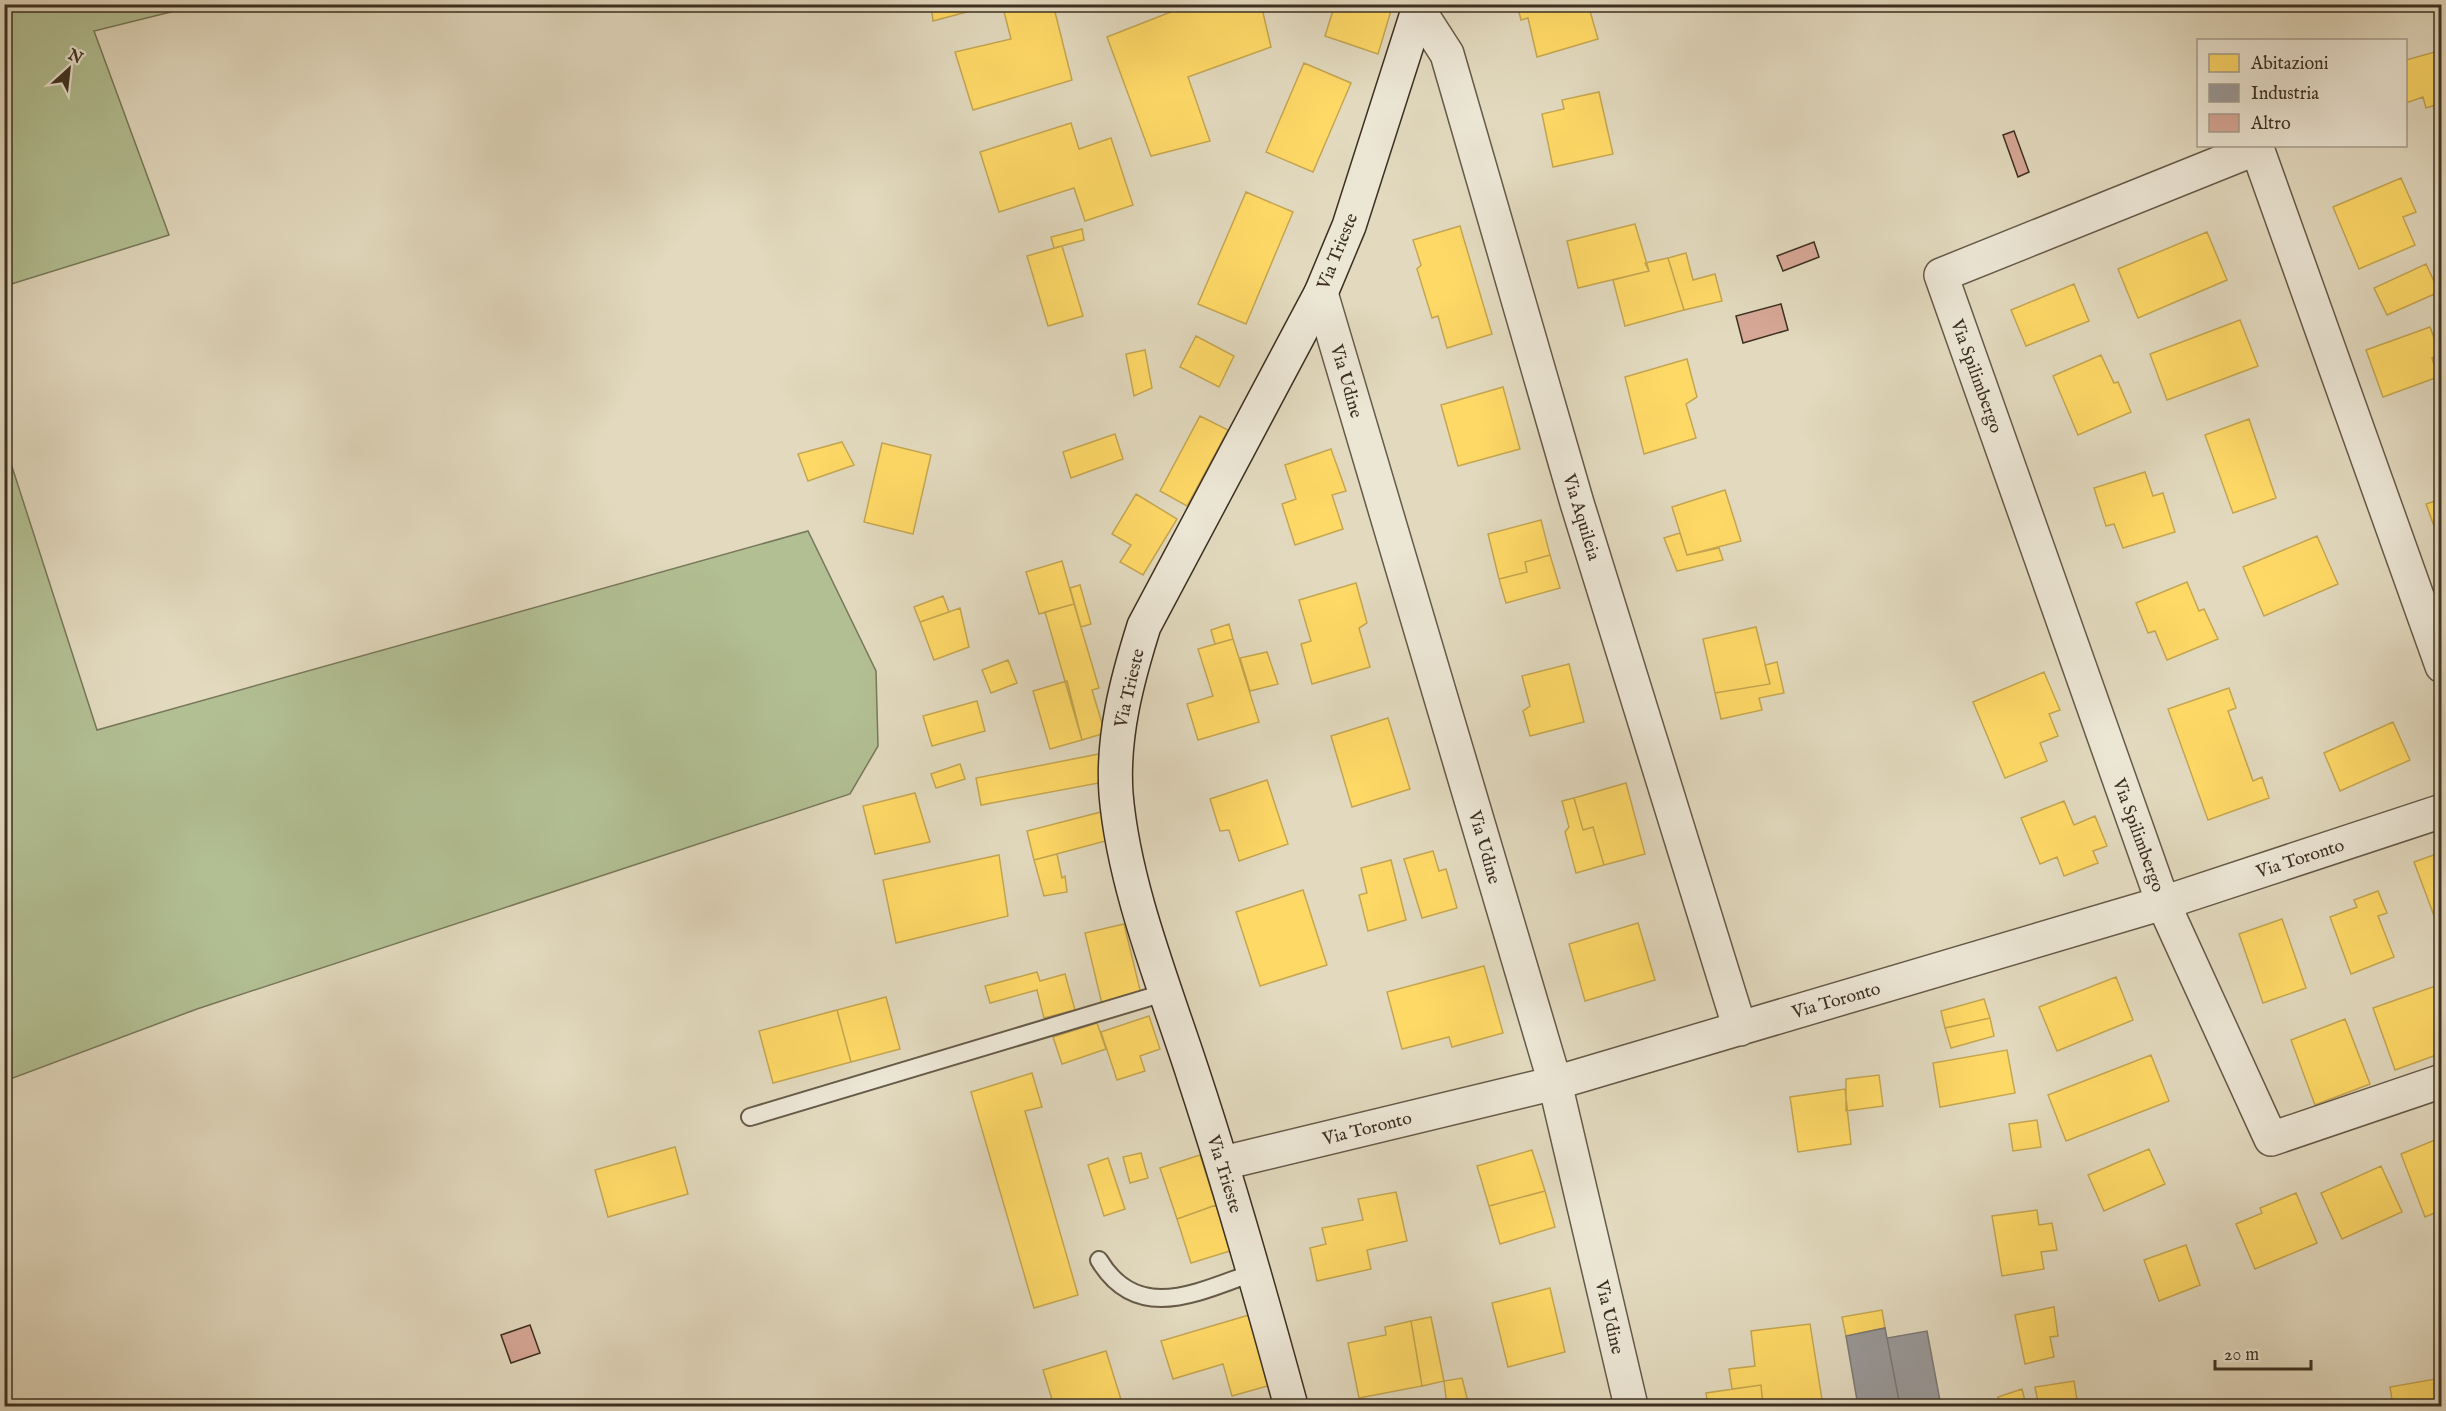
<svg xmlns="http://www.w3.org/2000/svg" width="2446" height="1411" font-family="'IM FELL English',serif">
<rect width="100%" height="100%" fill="#e2d9be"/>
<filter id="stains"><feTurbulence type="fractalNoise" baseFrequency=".00333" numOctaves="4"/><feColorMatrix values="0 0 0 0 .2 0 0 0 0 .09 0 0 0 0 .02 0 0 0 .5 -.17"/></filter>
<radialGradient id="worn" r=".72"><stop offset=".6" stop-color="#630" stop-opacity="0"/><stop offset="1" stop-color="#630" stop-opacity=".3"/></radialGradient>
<path fill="#b2bf93" stroke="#78785a" stroke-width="1.5" d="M5 4 199 5 94 31 169 235 5 286Z
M5 445 97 730 808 531 876 671 878 746 850 794 197 1009 5 1081Z"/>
<path fill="#ffd966" stroke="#c5a651" stroke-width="1.5" d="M931 4H997L933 21Z
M1002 4H1053L1072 80 973 110 955 52 1011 39Z
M1191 4H1261L1271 47 1188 77 1210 141 1151 156 1107 37Z
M1335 4H1393L1378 54 1325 36Z
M1517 4H1588L1598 39 1537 57 1528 18 1521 20Z
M2442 50V103L2426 108 2423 97 2406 103V60Z
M1304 63 1351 83 1313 172 1266 152Z
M1599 92 1613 154 1553 167 1542 114 1564 109 1562 100Z
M1071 123 1079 149 1111 138 1133 205 1085 221 1074 188 999 212 980 152Z
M2401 178 2416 212 2403 217 2415 245 2359 269 2333 207Z
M1246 192 1293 212 1246 324 1198 304Z
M1635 224 1649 271 1578 288 1567 241Z
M1460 226 1492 334 1447 348 1438 316 1432 318 1417 269 1421 265 1413 240Z
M1082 229 1084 240 1054 248 1051 237Z
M2207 232 2227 280 2138 318 2118 269Z
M1062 246 1083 316 1048 326 1027 256Z
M1686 253 1693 280 1715 274 1722 301 1684 310 1668 258Z
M1668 258 1684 310 1625 326 1613 280 1649 271 1645 263Z
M2426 264 2439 292 2387 315 2374 288Z
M2074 284 2089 321 2026 346 2011 310Z
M2240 320 2258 366 2167 400 2150 354Z
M2430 327 2440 354 2432 358 2438 377 2383 397 2366 350Z
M1196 336 1234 356 1219 387 1180 367Z
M1145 350 1152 388 1134 396 1126 354Z
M2101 355 2114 383 2118 382 2131 412 2078 435 2053 376Z
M1687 359 1697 397 1686 404 1696 438 1644 454 1625 377Z
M1503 387 1520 449 1458 466 1441 405Z
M1200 416 1228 430 1187 506 1160 491Z
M2249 419 2276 498 2233 513 2205 435Z
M1115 434 1123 459 1071 478 1063 452Z
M842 442 854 465 808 481 798 454Z
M882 443 931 455 913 534 864 522Z
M1331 449 1346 491 1332 495 1343 529 1295 545 1282 504 1296 499 1285 465Z
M2145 472 2153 496 2163 493 2175 532 2123 548 2114 524 2106 526 2094 488Z
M1725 490 1741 541 1687 555 1672 507Z
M1136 494 1177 519 1143 575 1120 562 1131 545 1112 534Z
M2442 499V548L2426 504Z
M1541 520 1550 555 1525 562 1527 572 1499 579 1488 534Z
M1680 533 1687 555 1719 548 1723 560 1677 571 1664 538Z
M2317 536 2338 584 2264 616 2243 567Z
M1550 555 1560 588 1506 603 1499 579 1527 572 1525 562Z
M1062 561 1074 604 1039 614 1026 572Z
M2187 582 2199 611 2204 609 2218 639 2167 660 2155 631 2148 633 2136 603Z
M1356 583 1367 623 1359 628 1370 667 1312 684 1301 644 1311 641 1299 600Z
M1080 585 1091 624 1081 627 1070 588Z
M943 596 949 612 920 622 914 607Z
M1074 604 1099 688 1092 690 1105 733 1082 740 1045 612Z
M960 608 969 647 934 660 920 622Z
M1229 624 1233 639 1215 644 1211 630Z
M1756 627 1770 684 1715 693 1703 639Z
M1233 639 1259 722 1198 740 1187 704 1213 696 1198 649Z
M1267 652 1278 684 1250 691 1240 658Z
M1008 660 1017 683 991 693 982 670Z
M1777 662 1784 693 1759 698 1762 710 1721 719 1715 693 1770 684 1765 665Z
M1569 664 1584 722 1530 736 1523 711 1530 706 1522 676Z
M2044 672 2060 710 2049 714 2058 736 2040 743 2047 761 2005 778 1973 702Z
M1067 681 1082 740 1050 749 1033 691Z
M2229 688 2236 708 2228 711 2253 781 2262 777 2269 798 2208 820 2168 709Z
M977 701 985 731 932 746 923 716Z
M1388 718 1410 789 1352 807 1331 736Z
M2393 722 2410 760 2340 791 2324 753Z
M1099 754 1104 782 981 805 976 778Z
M960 764 965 779 936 788 931 774Z
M1267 780 1288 844 1239 861 1229 830 1220 831 1210 799Z
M1626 783 1645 854 1604 865 1593 827 1583 830 1574 798Z
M915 793 930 842 875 854 863 806Z
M1574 798 1583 830 1593 827 1604 865 1576 873 1565 832 1569 827 1562 801Z
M2064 801 2074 825 2095 816 2107 846 2093 851 2098 863 2064 876 2057 857 2040 864 2021 818Z
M1101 812 1109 840 1034 860 1027 831Z
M1433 851 1439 871 1446 869 1457 908 1422 918 1404 859Z
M2442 852V919L2436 921 2414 862Z
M1057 854 1062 878 1065 876 1067 892 1044 896 1034 860Z
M999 855 1008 916 896 943 883 880Z
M1391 860 1406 920 1368 931 1359 895 1367 893 1361 868Z
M1303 890 1327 965 1260 986 1236 912Z
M2378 891 2387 913 2378 916 2394 957 2351 974 2330 917 2357 907 2354 900Z
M2282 919 2306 988 2263 1003 2239 934Z
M1638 923 1655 980 1585 1001 1569 944Z
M1124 924 1141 994 1102 1004 1085 933Z
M1484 966 1503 1033 1452 1047 1449 1037 1402 1049 1387 992Z
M1037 972 1040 981 1065 974 1075 1010 1044 1018 1037 990 990 1003 985 986Z
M2116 977 2133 1020 2057 1051 2039 1007Z
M2441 984 2442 1053 2395 1070 2373 1008Z
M886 997 900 1049 851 1062 837 1010Z
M1984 999 1990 1018 1945 1028 1941 1011Z
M837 1010 851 1062 773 1083 759 1031Z
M1149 1016 1160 1049 1140 1056 1145 1071 1117 1080 1101 1032Z
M1990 1018 1994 1036 1951 1048 1945 1028Z
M2345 1019 2370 1084 2315 1105 2291 1040Z
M1097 1023 1106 1049 1062 1064 1053 1037Z
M2007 1050 2015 1093 1940 1107 1933 1063Z
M2151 1055 2169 1101 2066 1141 2048 1095Z
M1032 1073 1042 1107 1025 1111 1078 1295 1034 1308 971 1092Z
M1879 1075 1883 1106 1846 1111V1079Z
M1845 1089 1851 1144 1798 1152 1790 1097Z
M2037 1120 2041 1147 2013 1151 2009 1124Z
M2442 1137V1210L2425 1217 2401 1154Z
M675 1147 688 1194 608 1217 595 1170Z
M2149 1149 2165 1184 2104 1211 2088 1175Z
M1532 1150 1545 1191 1489 1206 1477 1166Z
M1141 1153 1148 1178 1130 1183 1123 1157Z
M1200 1155 1216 1205 1177 1219 1160 1168Z
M1108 1158 1125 1209 1104 1216 1088 1165Z
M2381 1166 2402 1212 2342 1239 2321 1193Z
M1545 1191 1555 1227 1500 1244 1489 1206Z
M1396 1192 1407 1241 1367 1250 1371 1269 1317 1281 1310 1248 1326 1244 1322 1228 1363 1220 1358 1199Z
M2296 1193 2317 1243 2255 1269 2236 1224 2262 1213 2260 1208Z
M1216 1205 1230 1251 1191 1263 1177 1219Z
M2037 1210 2039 1225 2052 1223 2057 1250 2041 1252 2044 1269 2002 1276 1992 1216Z
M2186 1245 2200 1285 2159 1301 2144 1260Z
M1550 1288 1565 1352 1508 1367 1492 1303Z
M2054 1307 2058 1336 2050 1337 2054 1357 2025 1364 2015 1315Z
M1882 1310 1885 1328 1846 1336 1842 1317Z
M1249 1315 1271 1385 1232 1396 1223 1364 1173 1379 1161 1341Z
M1431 1317 1444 1381 1422 1386 1411 1321Z
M1411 1321 1422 1386 1359 1398 1348 1343 1386 1335 1385 1327Z
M1810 1324 1823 1406H1763L1761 1385 1732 1389 1729 1369 1755 1366 1751 1331Z
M1106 1351 1123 1406H1054L1043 1370Z
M1462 1378 1469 1406H1447L1444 1381Z
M2435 1379 2440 1406H2393L2390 1387Z
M2074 1381 2078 1406H2039L2035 1387Z
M1761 1385 1763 1406H1708L1706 1393Z
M2022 1389 2026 1405 1999 1406 1998 1397Z"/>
<path fill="#999" stroke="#7d7a75" stroke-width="1.5" d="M1885 1328 1900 1406H1858L1846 1336Z
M1927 1331 1941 1406H1900L1887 1338Z"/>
<path fill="#d6a796" stroke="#3d3021" stroke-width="1.5" d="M2014 131 2029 172 2018 177 2003 135Z
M1814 242 1819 257 1783 271 1777 256Z
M1781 304 1788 330 1743 343 1736 316Z
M530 1325 540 1353 511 1363 501 1335Z"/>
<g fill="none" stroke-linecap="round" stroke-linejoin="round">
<defs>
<path id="lane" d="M750 1117 1167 992
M1099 1260C1138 1325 1200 1291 1255 1272"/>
<path id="street" d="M1418 9 1447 54 1577 503 1740 1029
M1321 293 1555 1083 1631 1406
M2442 666 2257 148 1941 275 2163 903 2271 1139 2442 1081
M1223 1163 1555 1083 2163 903 2442 811"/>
<path id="secondary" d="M1291 1406C1261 1296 1230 1186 1194 1077 1165 987 1124 888 1116 794 1112 736 1127 680 1144 626L1321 293 1349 226 1420 4"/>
</defs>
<use href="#lane" stroke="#665a48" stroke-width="20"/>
<use href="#street" stroke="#665a48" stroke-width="36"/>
<use href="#secondary" stroke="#3d3021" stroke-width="36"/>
<use href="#lane" stroke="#ece6d5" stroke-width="16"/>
<use href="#street" stroke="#ece6d5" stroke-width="33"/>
<use href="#secondary" stroke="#ece6d5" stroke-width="33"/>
</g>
<g text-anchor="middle" stroke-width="6" stroke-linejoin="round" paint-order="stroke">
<g font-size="18" fill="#3d3021" stroke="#ece6d5">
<text transform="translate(1337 251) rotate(-68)" y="6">Via Trieste</text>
<text transform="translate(1977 376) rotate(70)" y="6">Via Spilimbergo</text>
<text transform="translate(1347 381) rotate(74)" y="6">Via Udine</text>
<text transform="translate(1582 517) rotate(73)" y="6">Via Aquileia</text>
<text transform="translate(1129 688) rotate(-77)" y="6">Via Trieste</text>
<text transform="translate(2139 835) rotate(70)" y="6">Via Spilimbergo</text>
<text transform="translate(1485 847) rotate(74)" y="6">Via Udine</text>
<text transform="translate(2300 858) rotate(-18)" y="6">Via Toronto</text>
<text transform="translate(1836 1000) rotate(-16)" y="6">Via Toronto</text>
<text transform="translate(1367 1128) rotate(-14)" y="6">Via Toronto</text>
<text transform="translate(1225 1174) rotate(73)" y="6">Via Trieste</text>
<text transform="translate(1610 1317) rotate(77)" y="6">Via Udine</text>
</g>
</g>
<rect width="2446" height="1411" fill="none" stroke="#e2d9be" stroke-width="24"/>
<rect x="6" y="6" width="2434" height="1399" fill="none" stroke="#3d3021" stroke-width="3"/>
<rect x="12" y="12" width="2422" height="1387" fill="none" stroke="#3d3021" stroke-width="1.5"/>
<rect x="2197" y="39" width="210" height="108" fill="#ece6d5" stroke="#a69d8d" stroke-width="1.5"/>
<rect x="2209" y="54" width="30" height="18" fill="#ffd966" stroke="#a69d8d" stroke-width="1.5"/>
<text x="2251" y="69" font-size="18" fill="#3d3021">Abitazioni</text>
<rect x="2209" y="84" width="30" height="18" fill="#999999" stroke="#a69d8d" stroke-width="1.5"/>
<text x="2251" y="99" font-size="18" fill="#3d3021">Industria</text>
<rect x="2209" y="114" width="30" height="18" fill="#d6a796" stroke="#a69d8d" stroke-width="1.5"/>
<text x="2251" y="129" font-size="18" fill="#3d3021">Altro</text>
<g transform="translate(69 69) rotate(27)" stroke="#ece6d5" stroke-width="4.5" paint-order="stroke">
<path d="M0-4.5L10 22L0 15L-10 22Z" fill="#3d3021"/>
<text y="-9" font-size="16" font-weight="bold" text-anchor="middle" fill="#3d3021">N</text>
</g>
<path d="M2215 1360v9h96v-9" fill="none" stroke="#3d3021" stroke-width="3"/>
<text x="2224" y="1360" font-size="18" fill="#3d3021" stroke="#ece6d5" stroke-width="4.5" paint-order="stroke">20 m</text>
<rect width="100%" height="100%" filter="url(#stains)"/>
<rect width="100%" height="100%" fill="url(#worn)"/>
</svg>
